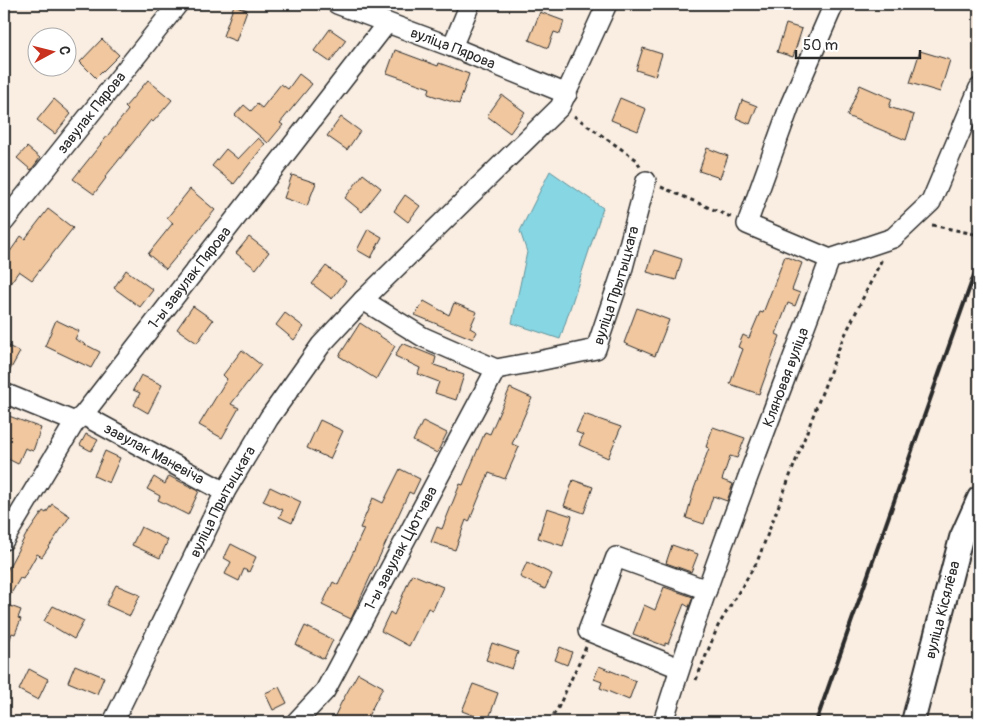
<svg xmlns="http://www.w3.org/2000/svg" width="983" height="726" font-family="Pangolin,sans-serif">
<rect width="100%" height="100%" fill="#faeee2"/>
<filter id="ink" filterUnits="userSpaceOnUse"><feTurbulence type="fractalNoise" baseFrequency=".02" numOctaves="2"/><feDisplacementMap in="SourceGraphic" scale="10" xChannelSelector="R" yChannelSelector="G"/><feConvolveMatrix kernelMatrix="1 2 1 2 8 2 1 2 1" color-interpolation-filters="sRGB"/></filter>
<g filter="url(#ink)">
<path fill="#87d6e4" stroke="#62929a" d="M550 171 603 208 560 339 512 323 527 252 520 231Z"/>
<path fill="#f0c79f" stroke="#2b2b2b" d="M234 5 247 10 236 41 223 36Z
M540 12 564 21 560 34 554 32 548 48 529 40Z
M786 24 802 29 793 57 777 52Z
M330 29 346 40 330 62 314 51Z
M102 39 119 55 96 78 80 62Z
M643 48 662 54 655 76 636 70Z
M395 50 438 66 439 63 469 74 459 104 428 94 430 88 387 73Z
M920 51 950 60 940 92 910 83Z
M299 74 312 84 280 123 283 125 268 143 235 115 244 105 251 111 257 104 262 108 281 84 288 89Z
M148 80 172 100 153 122 151 120 105 177 106 178 94 194 73 179 128 110 125 107Z
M860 85 892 99 889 107 914 115 906 140 847 116Z
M502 95 525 112 510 133 487 116Z
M620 98 646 109 638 131 611 120Z
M54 99 71 114 55 134 37 120Z
M742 100 757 106 750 124 736 118Z
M341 117 360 131 347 150 327 136Z
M258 138 265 144 234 184 212 166 226 149 238 159Z
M27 147 40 158 31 170 17 158Z
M707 148 728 156 720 178 699 171Z
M363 174 381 188 362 212 345 198Z
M292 175 316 183 307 206 284 198Z
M190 189 215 210 166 269 148 254 173 223 167 218Z
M405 195 420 206 408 222 394 211Z
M48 209 73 228 32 280 19 271 4 292V260L21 236 25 239Z
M368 229 382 237 371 258 357 250Z
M249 237 269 252 256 269 236 253Z
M654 250 682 259 676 280 647 272Z
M785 256 802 263 792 290 800 293 795 306 788 303 776 334 780 336 759 394 730 384 743 349 738 347 743 335 749 338 760 312 763 313Z
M326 266 346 281 332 299 312 284Z
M126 270 153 290 140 307 114 288Z
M424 301 449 315 454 303 477 312 470 328 477 332 473 339 415 315Z
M193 306 213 320 197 343 177 329Z
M637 308 669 320 655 356 624 343Z
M285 313 304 327 294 340 276 325Z
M56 320 79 331 75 339 100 352 91 368 45 346Z
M360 323 395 346 376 379 339 356Z
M402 343 436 357 434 365 464 375 456 400 435 393 439 382 418 374 420 368 395 356Z
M4 344 20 352 4 381Z
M242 350 261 365 231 404 239 408 222 438 199 425 227 379 223 375Z
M141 375 162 385 148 413 134 405 140 393 133 390Z
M510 388 532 398 512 444 519 447 505 479 489 473 469 522 466 520 455 550 431 542 437 527 442 529 460 484 463 485 485 432 490 434Z
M584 414 621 427 608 458 579 445 583 435 576 432Z
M9 416 41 428 33 451 25 448 18 464 4 457V431Z
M320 420 343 431 330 459 307 448Z
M423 421 447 433 437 453 413 441Z
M713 427 745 438 737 458 730 456 722 480 733 484 727 501 713 496 704 524 686 518 694 489 709 448 706 447Z
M86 434 98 440 91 451 80 445Z
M105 451 120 458 109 483 94 476Z
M400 469 420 479 413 494 409 492 351 619 322 605 333 582 338 585 364 529 360 528 373 498 383 503Z
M169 476 199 491 188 515 158 500 160 496 147 489 154 477 165 484Z
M573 480 593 487 584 513 564 506Z
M270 487 301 502 292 523 279 517 283 510 263 501Z
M52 504 70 516 42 557 37 554 23 579 20 578 5 604 21 610 18 618 21 619 15 634 12 633 6 651H4V576L27 533H28L43 511 46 513Z
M547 508 572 516 563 546 538 538Z
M141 527 168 540 160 558 132 545Z
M231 544 256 557 249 572 244 569 239 581 225 574 231 562 224 558Z
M672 545 698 554 691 572 666 563Z
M527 562 552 574 545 589 520 577Z
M412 574 443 587 433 610 428 608 409 646 381 631 390 612 394 615Z
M116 585 140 595 130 616 106 605Z
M664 587 693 597 689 607 684 604 668 644 665 643V646L633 634 644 605 655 610Z
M53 606 84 621 74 639 44 621Z
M305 626 333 640 324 659 296 645Z
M492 643 518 652 512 669 486 660Z
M560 647 572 652 567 665 555 660Z
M75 665 104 677 97 694 68 682Z
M599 666 636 681 629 700 600 688 602 682 594 679Z
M29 669 48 679 38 700 19 690Z
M358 673 383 687 365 722H332L341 703Z
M473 684 498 693 488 721 462 711Z
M279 687 287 703 273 710 265 693Z"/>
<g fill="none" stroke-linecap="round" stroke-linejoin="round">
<defs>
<g id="minor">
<path id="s1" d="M337 4 452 47 567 94"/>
<path d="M452 47 470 4"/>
<path id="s2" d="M4 222 178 4"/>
<path d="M830 259 747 224 790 105 834 4"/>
<path id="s3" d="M363 300 423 337 496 369 529 363 596 349 621 275 646 181"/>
<path d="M4 393 75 422"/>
<path id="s4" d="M83 415 225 492"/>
<path id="s5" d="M4 540 75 422 83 415 387 23"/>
<path d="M679 668 588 631 616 557 707 590"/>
<path id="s6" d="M113 722 225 492 269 418 321 345 363 300 560 107 607 4"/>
<path id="s7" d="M296 722 325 691 496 369"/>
<path id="s8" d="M663 722C711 566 773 413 830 259L893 238 931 202 979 88"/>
</g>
<g id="tertiary">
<path id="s9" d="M913 722 961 538 979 498"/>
</g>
</defs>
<use href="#minor" stroke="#2b2b2b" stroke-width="22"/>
<use href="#tertiary" stroke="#2b2b2b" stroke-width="26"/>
<path stroke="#2b2b2b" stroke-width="3" stroke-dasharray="4 4" stroke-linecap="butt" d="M574 116 637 160 640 167
M661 187 733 218
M932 225 979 235
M696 680 718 626 757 562 841 343 882 259
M549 722 558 708 586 647"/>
<use href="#minor" stroke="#fff" stroke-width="19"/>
<use href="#tertiary" stroke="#fff" stroke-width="22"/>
<path stroke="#2b2b2b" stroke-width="4" d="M816 722 979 261"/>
</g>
</g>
<g text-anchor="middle" stroke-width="4" stroke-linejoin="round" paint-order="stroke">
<g font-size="15" fill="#2b2b2b" stroke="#fff">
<text dy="5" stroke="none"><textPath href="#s1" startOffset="124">вуліца Пярова</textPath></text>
<text dy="5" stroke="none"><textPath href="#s2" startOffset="140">завулак Пярова</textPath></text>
<text dy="5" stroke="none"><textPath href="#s5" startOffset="322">1-ы завулак Пярова</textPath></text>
<text dy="5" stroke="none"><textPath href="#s3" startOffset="319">вуліца Прытыцкага</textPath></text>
<text dy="5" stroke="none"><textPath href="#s8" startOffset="366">Кляновая вуліца</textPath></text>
<text dy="5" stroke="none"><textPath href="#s4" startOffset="81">завулак Маневіча</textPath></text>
<text dy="5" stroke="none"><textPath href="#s6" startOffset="246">вуліца Прытыцкага</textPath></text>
<text dy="5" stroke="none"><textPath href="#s7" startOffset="204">1-ы завулак Цютчава</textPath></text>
<text dy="5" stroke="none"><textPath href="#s9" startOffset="116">вуліца Кісялёва</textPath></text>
</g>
</g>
<rect width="983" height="726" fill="none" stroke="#fff" stroke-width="20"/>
<rect x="10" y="10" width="963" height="706" fill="none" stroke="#2b2b2b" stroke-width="2" filter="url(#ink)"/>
<g transform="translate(52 52) rotate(83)"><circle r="24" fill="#ffffff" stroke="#aaaaaa"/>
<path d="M0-4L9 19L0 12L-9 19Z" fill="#c8321e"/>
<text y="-8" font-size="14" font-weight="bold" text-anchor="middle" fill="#2b2b2b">С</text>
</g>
<path d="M796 50v8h124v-8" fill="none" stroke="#2b2b2b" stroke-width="2.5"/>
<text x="803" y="50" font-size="15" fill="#2b2b2b" stroke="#ffffff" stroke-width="4" paint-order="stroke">50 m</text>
</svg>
